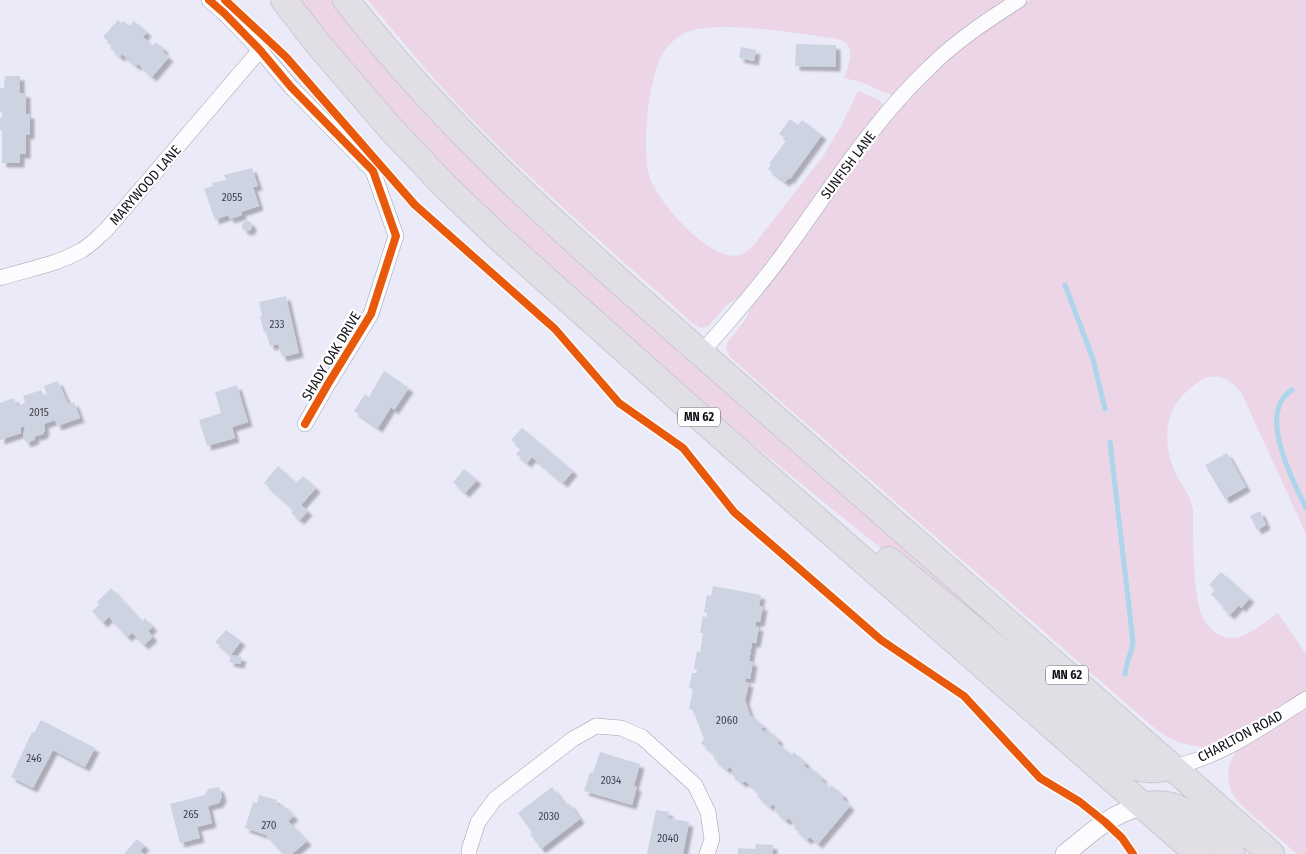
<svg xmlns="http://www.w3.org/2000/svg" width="1306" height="854" font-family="'Fira Sans Condensed',sans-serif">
<defs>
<filter id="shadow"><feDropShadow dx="4.5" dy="4.5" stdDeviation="1" flood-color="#0004"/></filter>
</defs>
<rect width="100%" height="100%" fill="#ebeaf8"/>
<path fill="#ecd5e6" d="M299 0H331L347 21 1144 758 1004 648 708 408 532 253 426 148 352 66Z
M368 0H1008L894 96 886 93 861 82 844 78C847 68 856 51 845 42 843 41 840 40 838 39 803 34 768 28 732 27 718 27 701 27 687 32 678 36 670 43 664 51 648 76 640 154 651 181 661 205 711 263 740 255 747 253 752 247 757 241L824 155 841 126 858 91 879 100 885 106 778 250 744 294 727 305 708 326 701 328 695 325C626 264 556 204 491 139 447 95 407 48 368 0Z
M1030 0H1306V534L1242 394C1233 382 1222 373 1206 378 1197 381 1189 389 1182 396 1163 416 1164 447 1175 472 1179 481 1186 490 1190 499 1191 502 1192 506 1193 510 1193 533 1193 557 1195 580 1196 590 1197 601 1200 611 1205 625 1217 639 1234 638 1248 637 1266 621 1278 613L1306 654V690L1248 727 1212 746 1199 747 1178 742 1164 735 1152 726 730 357 726 349 727 343 745 320 755 300 822 209 894 114 929 76 980 33Z
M1306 708V854H1297C1286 844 1275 835 1264 825 1256 818 1245 810 1238 801 1225 787 1225 765 1237 751Z"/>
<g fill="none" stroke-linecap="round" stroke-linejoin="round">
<path stroke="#add5ec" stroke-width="5" d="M1065 285 1093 359 1105 409
M1292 390C1256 412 1293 481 1306 508
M1110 442 1133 642C1132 653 1126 662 1125 674"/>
</g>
<path fill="#ced3e2" filter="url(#shadow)" d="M118 20 121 23 123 21 130 26 134 21 147 32 143 37 153 46 156 42 164 49 163 52 169 57 152 77 138 64 136 66 122 54 120 57 110 48 113 45 103 37Z
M796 44 836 45V67L795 66Z
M741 47 756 50 754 61 739 58Z
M5 76H20V93H26V114H30V134L26 135V154H20V163H2V130H0V118H2V112H0V88H4Z
M790 119 798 125 802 120 822 135 790 179 789 178 785 182 768 169 771 165 769 164 787 139 779 134Z
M252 168 258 186 253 187 259 206 241 212 242 215 230 219 228 215 215 220 204 189 213 186 212 183 226 180 224 175Z
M242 226a5 5 0 1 1 10 0a5 5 0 1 1-10 0Z
M286 296 299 353 282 357 278 344 270 346 266 332H264L260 317 262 316 259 302Z
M384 371 409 388 394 410 391 407 378 428 354 411 365 394 369 397Z
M58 381 68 404 74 402 80 418 57 426 55 420 44 424 45 430 43 434 38 436 36 435 34 440 26 443 23 435 25 430 24 426 20 428 21 433 0 440V403L14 398 17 406 25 403 23 396 41 390 44 396 47 395 44 386Z
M237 385 248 422 232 427 235 438 207 446 199 420 221 413 215 392Z
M522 428 573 471 563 483 532 457 527 463 516 454 521 448 511 440Z
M1227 453 1246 487 1225 499 1205 465Z
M278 466 296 483 303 476 316 488 301 505 308 511 300 520 291 513 294 510 264 483Z
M464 469 477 480 465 493 453 482Z
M1260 511 1266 525 1257 530 1250 516Z
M1221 572 1250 598 1241 608 1239 605 1230 615 1222 608 1224 606 1211 594 1215 590 1209 585Z
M713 586 761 595 759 606H763L760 622H756L755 626 759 627 756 643H752L749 661 753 662 750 679 746 678 745 682 749 683 745 700 750 715 764 726 761 729 765 732 767 729 779 740 777 743 792 755 794 752 806 763 804 766 808 769 810 767 823 778 821 780 830 788 831 785 844 796 842 798 850 806 818 844 810 837 807 840 794 828 796 825 788 818 786 821 774 810 776 807 772 804 770 807 757 796 759 793 745 781 742 783 730 773 733 770 729 767 727 770 713 758 716 756 701 743 704 739 693 710 689 709 693 689 689 688 692 673H696L697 669H694L697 651 700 652 703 633H700L703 616 707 617V613L704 612 707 595 711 596Z
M111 588 142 622 145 618 153 627 148 631 153 637 144 645 132 633 127 637 109 617 103 623 92 611 99 605 97 602Z
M226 630 241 641 231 655 242 657 240 664 229 662 231 655 215 642Z
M41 720 95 748 85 767 53 750 33 788 11 777 32 732 34 733Z
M600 752 640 764 634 786 637 787 632 805 584 791 590 772 593 773Z
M219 787 222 797 219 803 208 806 212 823 197 827 200 838 180 843 170 804 205 795 208 789Z
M552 787 566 806 569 803 580 819 541 849 530 834 532 832 518 813Z
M259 795 277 800 276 803 279 806 282 804 294 816 288 821 307 841 292 854H283L266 835 245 828 253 802 257 803Z
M656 810 669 812 668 818 689 822 683 854H647Z
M137 839 145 846 140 851 144 854H124Z
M756 844 773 845V854H738V848L755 849Z"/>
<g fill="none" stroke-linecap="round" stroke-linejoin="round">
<defs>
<path id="minor" d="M209 0 224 13 260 50 291 87 373 171 396 236 371 314 328 384 305 424
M0 278C27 269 57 265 82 250 91 245 98 237 106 230L260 50
M701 353C729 321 758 289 783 254 829 191 874 119 931 66 957 40 988 20 1019 0
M1172 767C1220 758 1265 725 1306 699
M469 854V850L478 822 495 799 573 739 596 726 621 728 642 737 695 785 708 812 712 839 707 854"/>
<path id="tertiary" d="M1065 854C1091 833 1109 814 1143 806"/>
<path id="trunk" d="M284 0 318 44 391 129 443 184 496 235 720 435 1198 854
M346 0C460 147 603 267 743 390 918 545 1095 699 1271 854
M889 560 1027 673 1132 765C1145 772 1158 769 1172 767
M1143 806C1157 803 1170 803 1183 811L1232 854"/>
</defs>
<use href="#minor" stroke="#a09faa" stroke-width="16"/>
<use href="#tertiary" stroke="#a09faa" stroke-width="20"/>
<use href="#trunk" stroke="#c8c8cf" stroke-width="28"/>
<use href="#minor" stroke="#fcfcfe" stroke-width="15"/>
<use href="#tertiary" stroke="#fcfcfe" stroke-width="19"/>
<use href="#trunk" stroke="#e2dee6" stroke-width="26"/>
<defs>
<path id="cycleway" d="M209 0 224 13 260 50 291 87 373 171 396 236 371 314 328 384 305 424
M225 0 286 57 415 205 555 329 619 403 683 448 734 512 881 640 964 696 1040 778 1080 802 1105 822 1122 838 1133 854"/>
</defs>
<use href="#cycleway" stroke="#fff" stroke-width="11"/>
<use href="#cycleway" stroke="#e8590c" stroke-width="8"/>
</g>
<g text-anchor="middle" stroke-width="4.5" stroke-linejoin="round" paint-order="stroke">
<g font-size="11" fill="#43444f">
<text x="232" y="201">2055</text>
<text x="277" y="328">233</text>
<text x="39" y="416">2015</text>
<text x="727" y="724">2060</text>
<text x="34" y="762">246</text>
<text x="611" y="784">2034</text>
<text x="191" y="818">265</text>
<text x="549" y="820">2030</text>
<text x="269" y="829">270</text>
<text x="668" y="842">2040</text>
</g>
<g fill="#fff" stroke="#59595f" stroke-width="1">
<rect x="678" y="407.5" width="42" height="19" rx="4"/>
<rect x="1046" y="665.5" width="42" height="19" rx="4"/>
</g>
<g font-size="12" font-weight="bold" fill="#12121b">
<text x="699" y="421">MN 62</text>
<text x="1067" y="679">MN 62</text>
</g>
<g font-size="14" fill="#12121b" stroke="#fff">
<text transform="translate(848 165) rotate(-53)" y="5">SUNFISH LANE</text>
<text transform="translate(145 185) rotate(-49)" y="5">MARYWOOD LANE</text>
<text transform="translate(331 356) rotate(-59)" y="5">SHADY OAK DRIVE</text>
<text transform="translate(1240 736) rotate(-28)" y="5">CHARLTON ROAD</text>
</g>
</g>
</svg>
